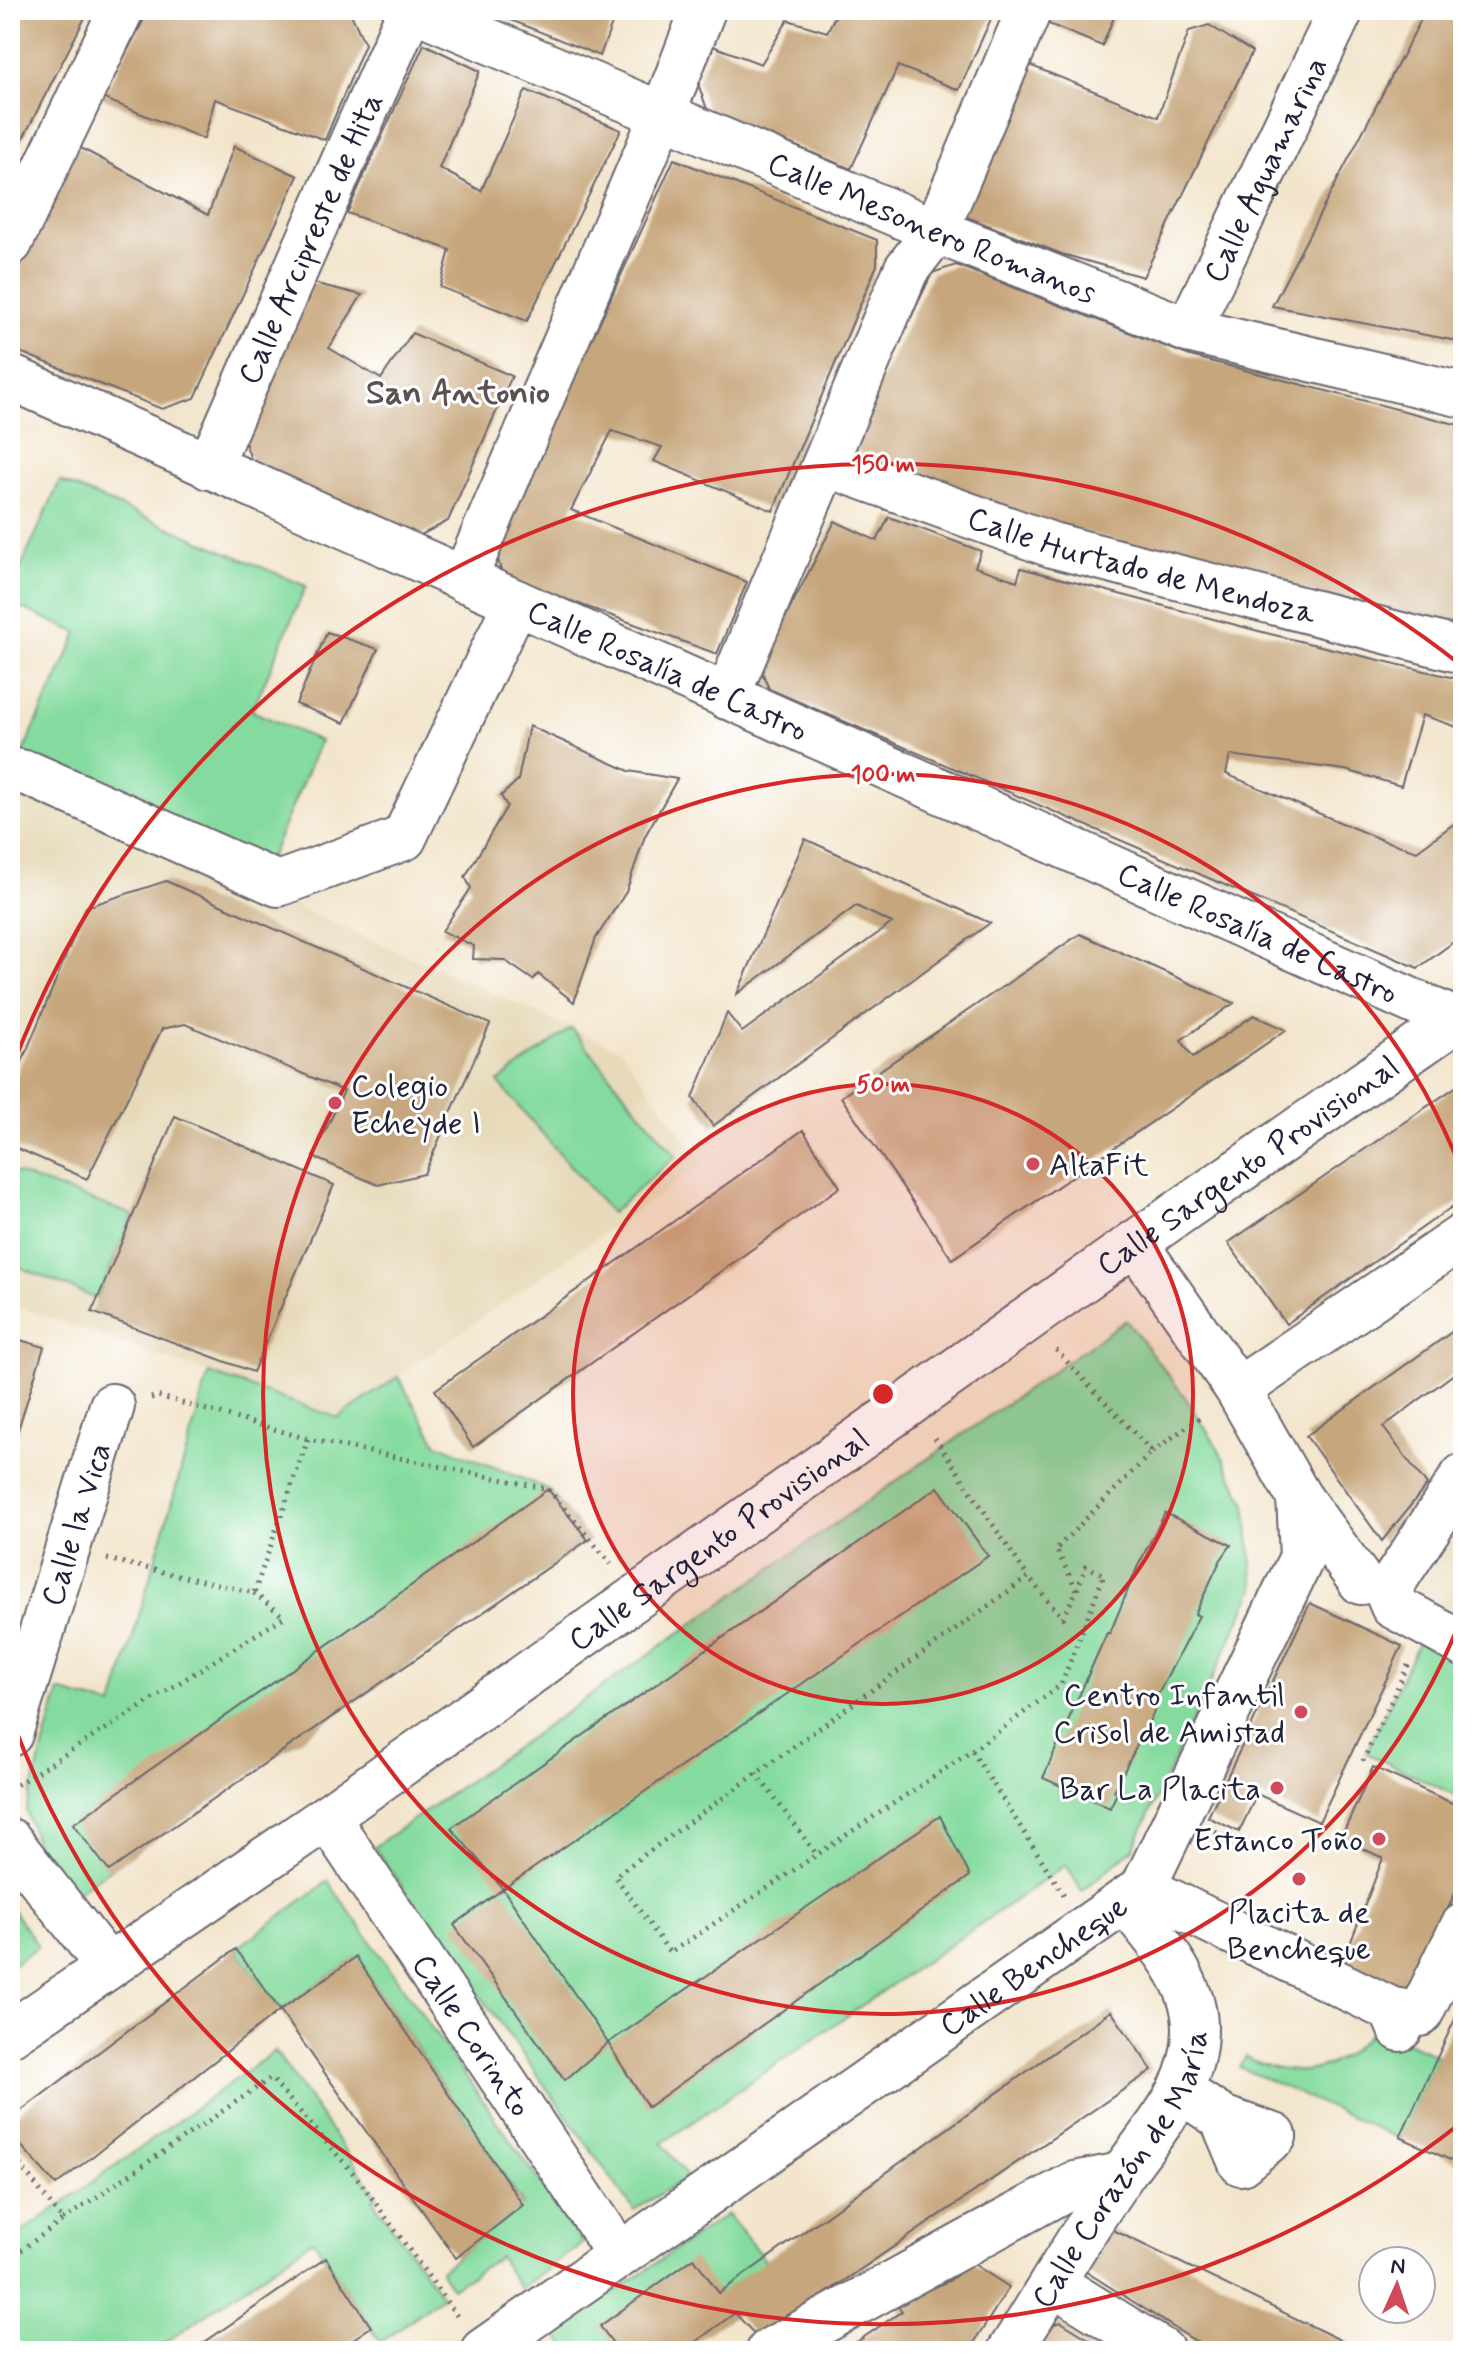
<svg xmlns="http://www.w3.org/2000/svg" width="1473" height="2361" font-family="Mynerve,sans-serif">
<rect width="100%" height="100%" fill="#fff"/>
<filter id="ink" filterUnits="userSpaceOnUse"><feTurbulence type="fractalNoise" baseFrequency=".0125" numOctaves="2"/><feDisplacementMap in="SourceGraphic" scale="16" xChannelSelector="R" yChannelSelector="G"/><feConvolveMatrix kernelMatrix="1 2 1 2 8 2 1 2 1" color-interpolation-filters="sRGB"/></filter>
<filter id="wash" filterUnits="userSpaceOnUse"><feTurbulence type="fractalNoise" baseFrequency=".006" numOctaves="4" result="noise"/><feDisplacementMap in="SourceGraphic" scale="32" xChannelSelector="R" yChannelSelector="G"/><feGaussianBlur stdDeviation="1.8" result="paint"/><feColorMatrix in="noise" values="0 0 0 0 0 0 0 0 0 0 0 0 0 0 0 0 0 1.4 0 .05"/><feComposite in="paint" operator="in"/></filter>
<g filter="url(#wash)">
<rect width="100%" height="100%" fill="#f3e5cc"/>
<path fill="#e7daba" d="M25 787 621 1050 703 1164 338 1418 10 1304V880Z
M1463 1518V1625L1412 1598Z"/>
<path fill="#85db9f" stroke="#547e6d" stroke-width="2" d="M60 481 306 586 252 711 320 741 268 863 21 756 78 633 10 603V591Z
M571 1028 676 1156 611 1213 498 1082Z
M10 1171 133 1215 97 1299 10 1263Z
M1126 1320 1183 1394 1218 1448 1246 1504 1254 1589 1133 1849 1082 1891 1066 1865 662 2143 687 2177 634 2210 374 1847Z
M209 1373 338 1418 398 1377 437 1444 548 1489 588 1540 73 1895 38 1852 26 1810 59 1691 113 1706Z
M1418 1643 1463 1663V1799L1366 1753Z
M328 1881 583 2243 520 2289 499 2257 452 2288 440 2270 523 2204 356 1958 280 2010 236 1949Z
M10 1906 38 1946 10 1967Z
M1384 2017 1391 2035 1438 2056 1400 2139 1239 2067 1246 2057C1307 2088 1344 2066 1384 2017Z
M275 2051 377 2196 373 2200 442 2296 381 2342 313 2240 153 2351H10V2241Z
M727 2214 765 2260 735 2313 679 2351H569L556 2333Z"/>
<g id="blocks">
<path fill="#c6a67c" d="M10 10H89L12 160 10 159Z
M149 10H344L350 12 365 44 325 140 215 99 204 139 102 98Z
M486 10H617L600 56Z
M838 10H995L959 90 898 66 851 169 707 109 697 81 713 46 761 64 788 20 827 32Z
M1050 10H1117L1102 46 1044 22Z
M1426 10H1463V342L1272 306Z
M1209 25 1252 52 1143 277 1062 254 962 215 1027 64 1158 117 1189 31Z
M424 44 480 71 439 168 481 191 526 90 621 130 527 321 440 287 450 250 347 213Z
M73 144 208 215 234 146 298 176 195 398 162 409 10 348V269Z
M674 159 877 240V265L773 511 654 461 662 447 612 431 571 510 747 582 717 654 502 576 496 550Z
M956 265 1190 356 1463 426V632L1034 519 864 457 854 446 856 434 932 273Z
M313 283 362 295 329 348 381 379 412 333 512 376 448 521 417 537 254 467 243 437Z
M889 517 981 551 975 567 1017 581 1021 568 1270 634 1463 680V729L1422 715 1401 786 1345 770 1230 755 1226 774 1382 840 1417 851 1463 817V935L1418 968 769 689 760 667 835 521 877 541Z
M327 632 378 649 344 723 296 704Z
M529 726 629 771 677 779 645 836 626 892 596 938 574 1002 538 974 533 980 504 960 473 959 474 946 442 931 471 888 465 877 507 806 501 796 518 780Z
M805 839 990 923 713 1126 693 1098 727 1013 742 1032 892 923 856 906 737 994Z
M166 881 490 1024 424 1174 378 1185 313 1157 344 1091 185 1024 162 1029 87 1179 10 1145V1091L86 907Z
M1080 934 1234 1003 1181 1040 1193 1057 1254 1015 1286 1030 952 1259 841 1097Z
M1463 1082V1199L1286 1324 1228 1243Z
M175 1116 334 1185 253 1372 92 1312Z
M803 1130 840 1187 473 1447 435 1390Z
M1463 1324V1367L1383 1427 1427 1485 1382 1541 1306 1436Z
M10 1337 44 1347 11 1452H10Z
M938 1487 988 1556 503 1889 451 1828Z
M548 1489 588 1540 109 1871 73 1824Z
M1165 1513 1231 1545 1220 1561 1195 1614 1199 1616 1154 1702 1158 1704 1114 1791 1117 1793 1110 1808 1043 1778 1097 1655 1107 1633H1110L1137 1568Z
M1310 1603 1402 1646 1319 1822 1257 1794 1239 1832 1208 1817Z
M1373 1767 1463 1808V1876L1406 1999 1340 1970 1383 1858 1341 1838Z
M940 1816 970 1876 648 2107 608 2043Z
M503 1889 608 2043 565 2080 454 1925Z
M236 1949 280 2010 56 2185 10 2133V2119Z
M356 1957 523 2205 456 2258 280 2010Z
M1463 2002V2166L1400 2137Z
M1111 2011 1152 2070 759 2339 735 2313 683 2351H619L600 2326 694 2258 719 2293Z
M1107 2227 1363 2351H1211L1080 2268Z
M326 2258 371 2327 335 2351H192Z
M972 2263 1009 2287 969 2351H859L851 2346 902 2311 895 2303 949 2281Z
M1061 2322 1108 2351H1027L1040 2328Z"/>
</g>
</g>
<g filter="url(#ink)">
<use href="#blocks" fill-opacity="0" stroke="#6b666e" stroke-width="2"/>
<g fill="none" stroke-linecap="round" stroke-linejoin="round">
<defs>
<g id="minor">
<path id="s1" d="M416 10 936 231 1188 330 1463 395"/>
<path d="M10 243 121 10"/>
<path id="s2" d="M1188 330 1341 10"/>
<path id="s3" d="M10 377 1455 1020"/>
<path id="s4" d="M826 464 1052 545 1463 651"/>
<path id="s5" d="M209 467 410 10"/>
<path d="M464 580 662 116 703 10"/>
<path d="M727 697 906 270 936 231 1029 10"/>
<path d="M10 770 30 774 278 884 404 838 516 602"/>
<path d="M1135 1243 1238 1390 1299 1497 1361 1582"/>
<path d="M1238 1390 1463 1236"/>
<path d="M1463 1476 1387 1592 1393 1606 1463 1644"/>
<path id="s6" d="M10 1734 112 1406"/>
<path id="s7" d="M327 1817 619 2254"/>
<path d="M10 1841 107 1965"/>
<path d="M1143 1888 1392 2010"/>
<path d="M1400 2029 1392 2010 1420 2014 1463 1926"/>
<path id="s8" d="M10 2034 327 1817 1135 1243 1463 1015"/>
<path d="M1181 2091 1222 2118 1274 2136"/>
<path d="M1222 2118 1241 2163 1274 2136"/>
<path d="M1053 2283 1162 2351"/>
<path id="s9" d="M483 2351 1143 1888 1302 1557 1299 1497"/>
<path d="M769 2351 1074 2184 1121 2175"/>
<path id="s10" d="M1010 2351C1047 2293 1081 2233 1121 2176 1153 2129 1196 2090 1195 2027 1195 1980 1153 1936 1126 1902"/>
</g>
</defs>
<use href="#minor" stroke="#6b666e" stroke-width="48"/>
<path stroke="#6b666e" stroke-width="5" stroke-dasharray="2 6" stroke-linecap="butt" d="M1056 1350 1152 1452 1056 1549 1077 1590 1063 1618 1028 1577 615 1876 670 1953 972 1751 1064 1895
M151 1398 158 1396 308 1439
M935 1438 1028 1577
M1152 1452 1203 1415
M107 1559 254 1593 308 1439 548 1489 611 1564
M972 1751 1061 1685 1104 1575 1086 1566 1077 1590
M1363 1761 1409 1663
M756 1773 817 1855
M10 1789 284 1617 254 1593
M1215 1832 1240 1844
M10 2152 63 2220 10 2258
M63 2220 271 2078 359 2180 457 2316
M698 2351 703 2347 727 2349"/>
<use href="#minor" stroke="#fff" stroke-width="44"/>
</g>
</g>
<circle cx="883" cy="1394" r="310" fill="#d62828" fill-opacity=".12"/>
<g fill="none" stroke="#d62828" stroke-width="4">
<circle cx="883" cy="1394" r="310"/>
<path d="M1462 1616A620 620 0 1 1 1462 1172"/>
<path d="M1462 2122A930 930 0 0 1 12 1720M12 1068A930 930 0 0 1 1462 666"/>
</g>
<g fill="#d1495b" stroke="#fff" stroke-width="3">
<circle cx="335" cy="1103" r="8"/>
<circle cx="1033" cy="1164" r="8"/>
<circle cx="1301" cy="1712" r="8"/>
<circle cx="1277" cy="1788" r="8"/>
<circle cx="1379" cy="1839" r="8"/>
<circle cx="1299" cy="1879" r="8"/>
</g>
<g text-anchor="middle" stroke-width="6" stroke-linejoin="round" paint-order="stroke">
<g font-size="32" fill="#22223b" stroke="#fff">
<text dy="11" stroke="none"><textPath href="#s2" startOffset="178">Calle Aguamarina</textPath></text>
<text dy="11" stroke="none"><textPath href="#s1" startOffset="560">Calle Mesonero Romanos</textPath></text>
<text dy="11" stroke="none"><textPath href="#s5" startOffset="250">Calle Arcipreste de Hita</textPath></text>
<text dy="11" stroke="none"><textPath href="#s4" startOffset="332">Calle Hurtado de Mendoza</textPath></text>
<text dy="11" stroke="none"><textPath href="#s3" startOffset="720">Calle Rosalía de Castro</textPath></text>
<text dy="11" stroke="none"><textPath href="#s3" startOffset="1366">Calle Rosalía de Castro</textPath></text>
<text dy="11" stroke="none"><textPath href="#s8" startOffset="1512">Calle Sargento Provisional</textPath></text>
<text dy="11" stroke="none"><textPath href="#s6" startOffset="220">Calle la Vica</textPath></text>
<text dy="11" stroke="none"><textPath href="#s8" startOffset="864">Calle Sargento Provisional</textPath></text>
<text dy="11" stroke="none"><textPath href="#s9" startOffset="672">Calle Bencheque</textPath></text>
<text dy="11" stroke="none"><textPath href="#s7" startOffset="262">Calle Corinto</textPath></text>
<text dy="11" stroke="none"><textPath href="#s10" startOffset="214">Calle Corazón de María</textPath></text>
</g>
<g font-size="32" fill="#22223b" stroke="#fff" text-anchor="end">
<text x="351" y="1096" text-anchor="start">Colegio<tspan x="351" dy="37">Echeyde I</tspan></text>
<text x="1049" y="1175" text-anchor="start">AltaFit</text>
<text x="1285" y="1705">Centro Infantil<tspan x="1285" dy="37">Crisol de Amistad</tspan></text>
<text x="1261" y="1799">Bar La Placita</text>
<text x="1363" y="1850">Estanco Toño</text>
<text x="1299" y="1922" text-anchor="middle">Placita de<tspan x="1299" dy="37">Bencheque</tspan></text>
</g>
<g font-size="34" font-weight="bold" fill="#5b5052" stroke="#fff">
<text x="458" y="403">San Antonio</text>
</g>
</g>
<circle cx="883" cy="1394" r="12" fill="#d62828" stroke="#fff" stroke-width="4"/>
<g font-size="24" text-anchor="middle" font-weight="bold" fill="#d62828" stroke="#fff" stroke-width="6" stroke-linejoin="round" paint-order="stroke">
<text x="883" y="472">150 m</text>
<text x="883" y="782">100 m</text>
<text x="883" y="1092">50 m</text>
</g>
<rect width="1473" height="2361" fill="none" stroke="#fff" stroke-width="40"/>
<g transform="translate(1397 2285) rotate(3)"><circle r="38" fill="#ffffff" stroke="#a7a7b1" stroke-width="2"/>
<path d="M0-6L14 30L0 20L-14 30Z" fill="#d1495b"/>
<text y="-12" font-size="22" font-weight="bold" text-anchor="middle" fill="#22223b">N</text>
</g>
</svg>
